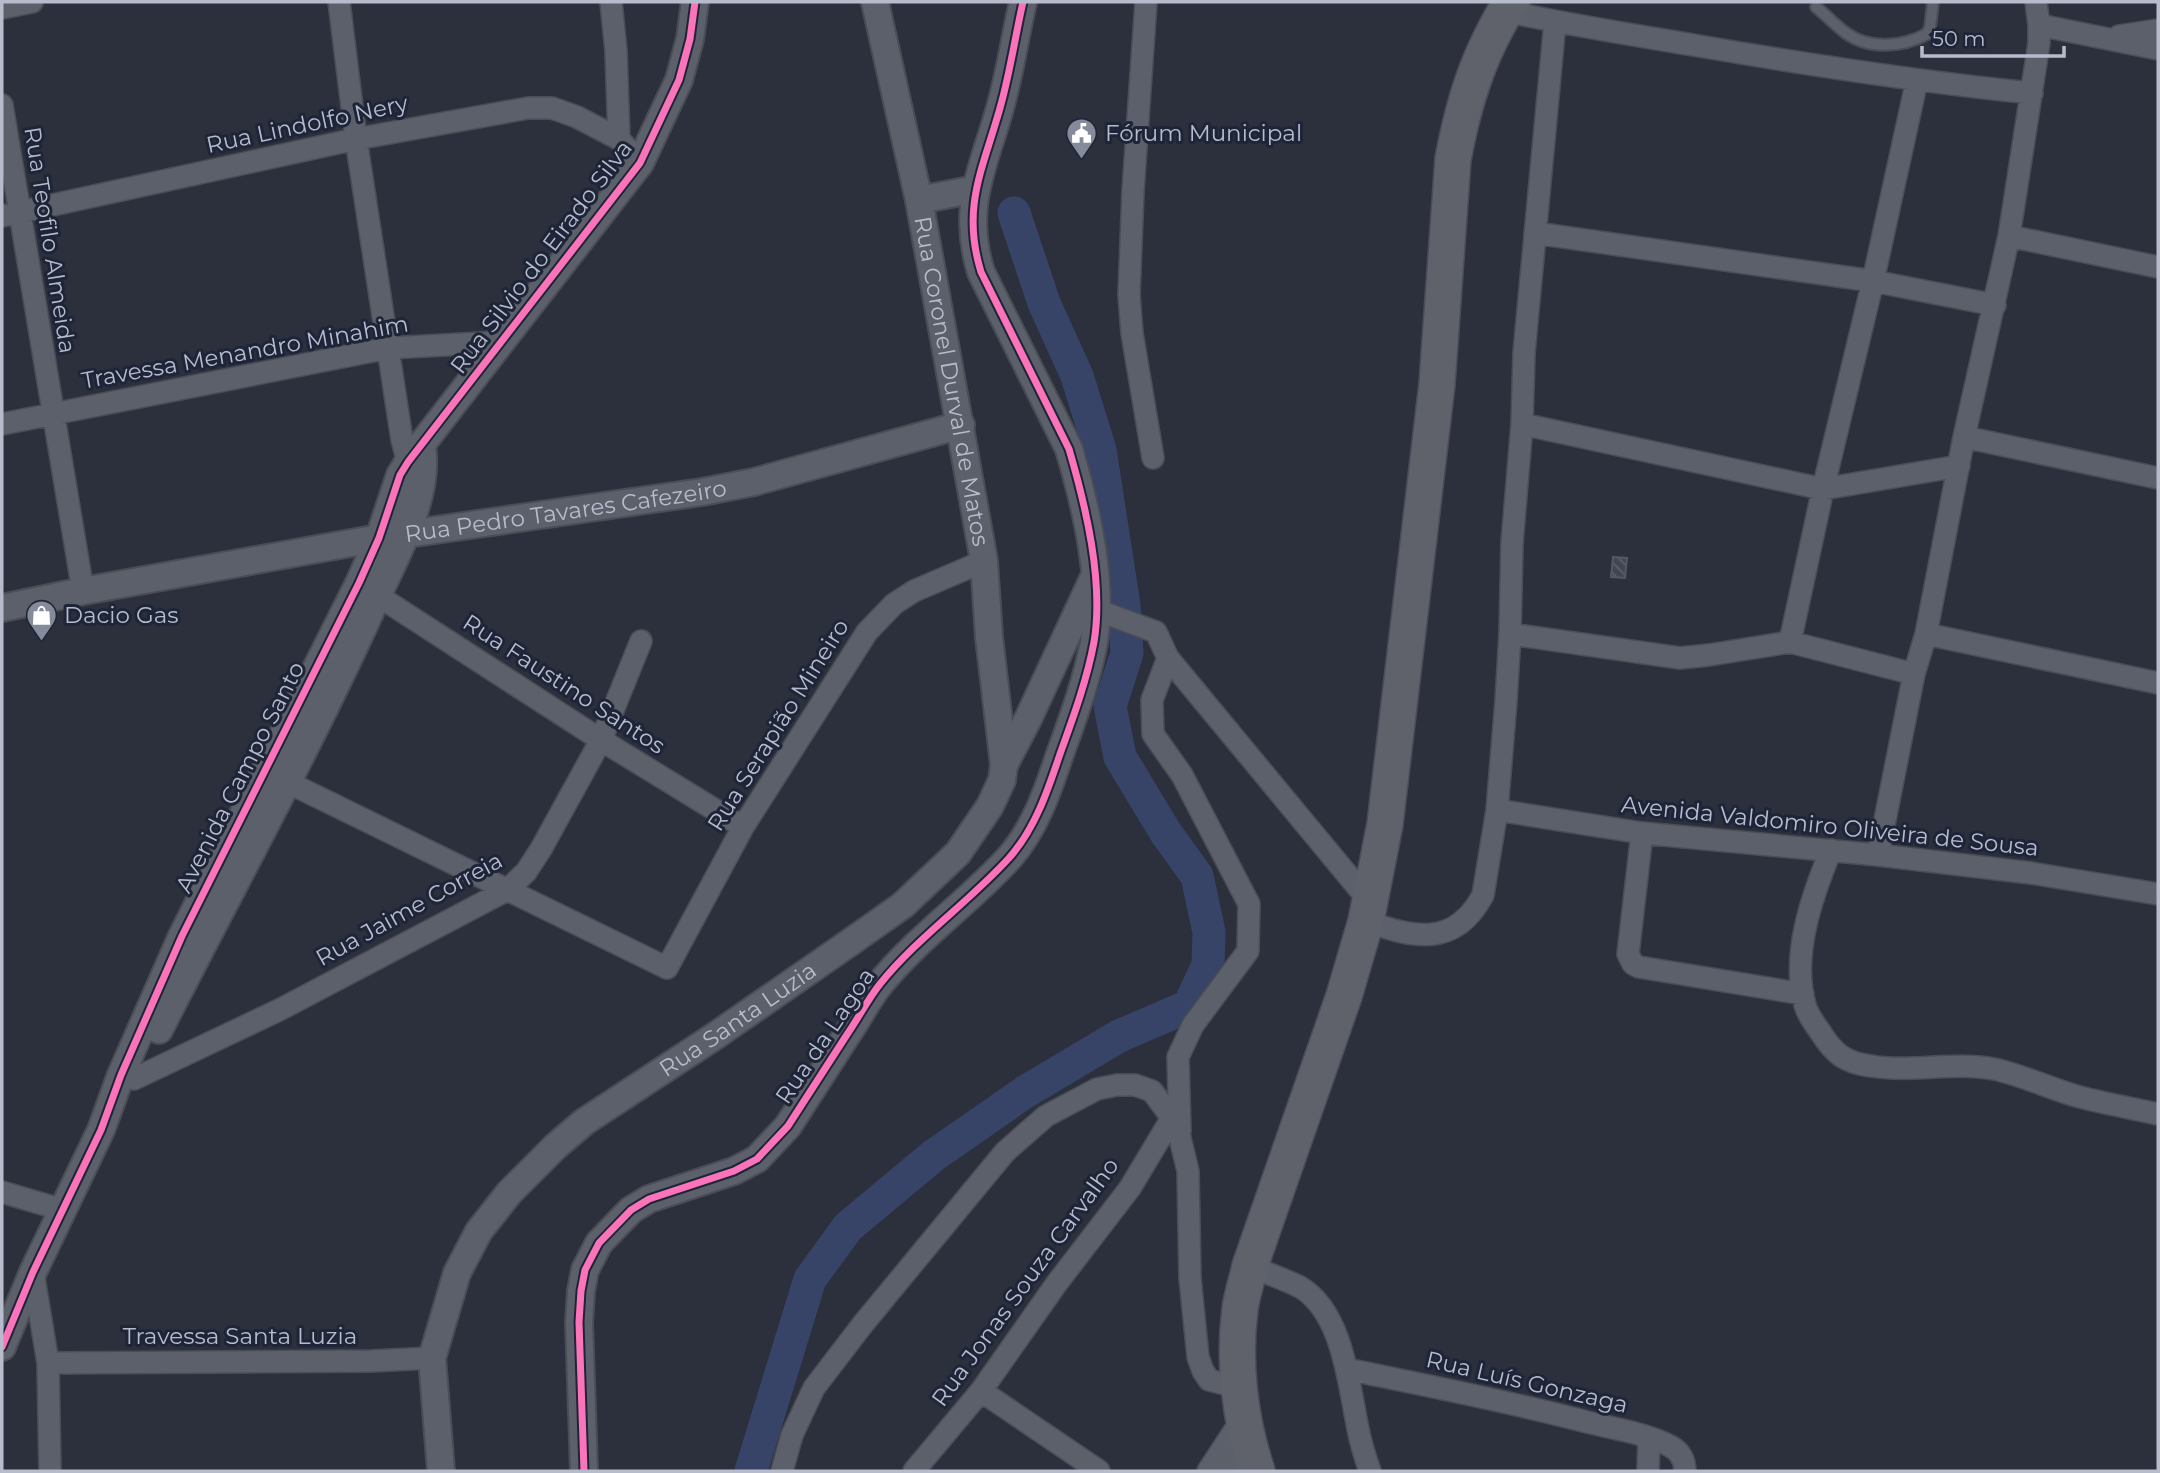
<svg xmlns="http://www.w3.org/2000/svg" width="2160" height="1473" font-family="Montserrat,sans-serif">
<defs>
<pattern id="building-back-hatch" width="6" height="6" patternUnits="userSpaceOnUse" patternTransform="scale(1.75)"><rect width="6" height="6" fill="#424652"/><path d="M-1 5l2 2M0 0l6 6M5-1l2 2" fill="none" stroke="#5b5f6a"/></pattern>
</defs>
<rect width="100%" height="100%" fill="#2c303d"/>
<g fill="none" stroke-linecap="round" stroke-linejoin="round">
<path stroke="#374468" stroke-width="33" d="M751 1471 810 1279 848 1227 933 1156 1025 1092 1119 1036 1189 1006 1208 965 1209 932 1197 876 1166 833 1120 757 1110 706 1127 653 1124 605 1100 450 1077 376 1044 303 1014 213"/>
</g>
<path fill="url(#building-back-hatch)" stroke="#545864" stroke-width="2" d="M1613 557 1627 558 1625 578 1611 577Z"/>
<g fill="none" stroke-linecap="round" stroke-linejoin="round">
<defs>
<path id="service" d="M1816 7C1826 15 1835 25 1846 33 1869 50 1903 47 1927 34L1930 28 1933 2"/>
<path id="minor" d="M339 2 356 139 402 440 408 462 413 471
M611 2 616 51 619 139 640 163
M1146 2 1133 191 1129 295 1132 333 1153 458
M2 8 32 2
M1505 11C1569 25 1634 35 1699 46 1810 65 1920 82 2032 93
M2039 25 2158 49
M2119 36 2158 30
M2 105 83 591
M2 216 356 139 528 108H552L577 117 619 139
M1535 233 1873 281 1995 305
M2009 236 2158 267
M2 424 388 348 500 342
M1522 424 1823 489 1959 466
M1964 437 2158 478
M366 588 601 740 743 827
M1097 610 1156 632 1168 658 1370 902
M1510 634 1680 658 1709 655 1790 642 1914 674
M1926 634 2158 683
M1790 642 1823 489 1873 281 1917 80
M1168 658 1152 700 1153 734 1182 775 1249 904 1248 951 1193 1025 1178 1057 1180 1131
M275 776 667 968 743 827 867 632 894 604 914 591 984 561
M1497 810 1642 833 1878 855 2031 873 2158 894
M1642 833 1628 954 1633 964 1639 967 1803 994
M1831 850C1812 896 1791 955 1805 1005 1808 1016 1815 1024 1821 1033 1834 1054 1846 1063 1871 1066 1912 1073 1953 1061 1994 1069 2022 1075 2051 1089 2080 1097 2106 1104 2132 1108 2158 1114
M1878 855 1914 674 1926 634 1964 437 2009 236 2039 43V25L2036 2
M1366 921C1413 938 1455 948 1483 895L1497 810 1506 701 1510 634 1512 543 1522 424 1524 353 1555 22
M121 1075 134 1079 279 1010 507 890 526 872 541 849 601 740 641 641
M2 1192 63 1210
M1250 1266C1266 1273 1284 1279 1300 1287 1343 1312 1349 1386 1358 1429 1361 1444 1365 1457 1370 1471
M33 1272 48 1363 50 1471
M48 1363 371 1361 432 1358
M1347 1369C1427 1386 1508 1401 1587 1422 1614 1429 1645 1433 1670 1446 1680 1451 1685 1460 1685 1471
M981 1391 1099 1471
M1225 1445 1233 1471
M782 1471 792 1435 814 1388 863 1324 1005 1152 1046 1116 1097 1089 1117 1085H1135L1152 1091 1172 1118 1180 1138 1188 1171 1190 1278 1198 1357 1203 1371 1209 1380 1240 1388
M914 1471 981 1391 1057 1283 1130 1188 1172 1118
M1208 1471 1244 1416
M1648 1471 1649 1438"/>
<g id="tertiary">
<path id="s1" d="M875 2 919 200 984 561 989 637 1004 765"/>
<path d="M919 200 976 189"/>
<path id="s2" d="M2 608 83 591 379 538 702 492 754 482 961 425"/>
<path d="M159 1030C232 886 311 744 377 597 398 551 430 496 422 446"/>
<path d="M2 1347 33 1272 101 1130 121 1075 182 936 359 583 379 538 400 475 408 462 640 163 679 80 690 39 695 2"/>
<path id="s3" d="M441 1471 432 1358 457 1273 479 1231 509 1193 556 1146 584 1122 715 1036 852 941 903 905 958 853 990 806 1002 780 1004 765 1028 719 1093 579"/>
<path d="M584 1471 579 1322 581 1291 585 1270 599 1243 631 1210 649 1199 734 1171 757 1159 788 1126C808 1095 828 1064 848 1033 859 1017 868 999 880 984 918 937 969 902 1009 858 1035 829 1048 790 1060 754 1073 718 1087 680 1094 642 1104 582 1086 507 1069 449L981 272C961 207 983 169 1000 108 1010 73 1015 37 1023 2"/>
</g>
<path id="primary" d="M1257 1471C1240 1421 1233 1362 1240 1309 1242 1294 1247 1280 1250 1266L1344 996 1366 921 1385 824 1437 384 1453 159C1461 117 1471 78 1490 40 1497 26 1503 13 1512 2"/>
</defs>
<use href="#service" stroke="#4a4d56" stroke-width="14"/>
<use href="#minor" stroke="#4a4d56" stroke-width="24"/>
<use href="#tertiary" stroke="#4a4d56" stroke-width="30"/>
<use href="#primary" stroke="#4a4d59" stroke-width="38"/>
<use href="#service" stroke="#5c606a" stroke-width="10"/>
<use href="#minor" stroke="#5c606a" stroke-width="21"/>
<use href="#tertiary" stroke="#5c606a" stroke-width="26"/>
<use href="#primary" stroke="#5f626b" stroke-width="35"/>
<defs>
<path id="cycleway" d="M2 1347 33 1272 101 1130 121 1075 182 936 359 583 379 538 400 475 408 462 640 163 679 80 690 39 695 2
M584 1471 579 1322 581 1291 585 1270 599 1243 631 1210 649 1199 734 1171 757 1159 788 1126C808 1095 828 1064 848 1033 859 1017 868 999 880 984 918 937 969 902 1009 858 1035 829 1048 790 1060 754 1073 718 1087 680 1094 642 1104 582 1086 507 1069 449L981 272C961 207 983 169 1000 108 1010 73 1015 37 1023 2"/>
</defs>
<use href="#cycleway" stroke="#1e2538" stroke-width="11"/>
<use href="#cycleway" stroke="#fb73b8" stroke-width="7"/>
</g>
<defs>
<symbol id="civic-pin" viewBox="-11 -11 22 30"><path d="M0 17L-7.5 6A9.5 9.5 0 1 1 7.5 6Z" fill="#868b9b" stroke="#1e2538"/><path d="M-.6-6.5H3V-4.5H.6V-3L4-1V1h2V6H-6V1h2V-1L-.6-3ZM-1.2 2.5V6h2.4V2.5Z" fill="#fff"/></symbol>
<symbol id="shop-pin" viewBox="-11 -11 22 30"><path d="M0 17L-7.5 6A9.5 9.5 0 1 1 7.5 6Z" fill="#868b9b" stroke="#1e2538"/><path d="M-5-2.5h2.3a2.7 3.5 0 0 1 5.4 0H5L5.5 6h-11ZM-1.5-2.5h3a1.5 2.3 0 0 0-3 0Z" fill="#fff"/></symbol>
</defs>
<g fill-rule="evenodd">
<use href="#civic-pin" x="1064" y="116" width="35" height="47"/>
<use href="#shop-pin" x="24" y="598" width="35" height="47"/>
</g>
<g text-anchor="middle" stroke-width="6" stroke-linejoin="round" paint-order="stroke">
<g font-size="23" fill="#b7bccd" stroke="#1e2538">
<text transform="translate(307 124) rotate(-12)" y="8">Rua Lindolfo Nery</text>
<text transform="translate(50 240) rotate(81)" y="8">Rua Teofilo Almeida</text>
<text transform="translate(541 257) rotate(-53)" y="8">Rua Silvio do Eirado Silva</text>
<text transform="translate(245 352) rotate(-10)" y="8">Travessa Menandro Minahim</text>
<text dy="8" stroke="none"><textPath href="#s1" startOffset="387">Rua Coronel Durval de Matos</textPath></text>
<text dy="8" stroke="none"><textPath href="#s2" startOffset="572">Rua Pedro Tavares Cafezeiro</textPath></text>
<text transform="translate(564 684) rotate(33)" y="8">Rua Faustino Santos</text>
<text transform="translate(778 725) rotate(-58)" y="8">Rua Serapião Mineiro</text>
<text transform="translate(240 777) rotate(-63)" y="8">Avenida Campo Santo</text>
<text transform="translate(1830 826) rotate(6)" y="8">Avenida Valdomiro Oliveira de Sousa</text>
<text transform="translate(409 909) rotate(-29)" y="8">Rua Jaime Correia</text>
<text dy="8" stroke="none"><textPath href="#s3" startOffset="586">Rua Santa Luzia</textPath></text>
<text transform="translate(825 1036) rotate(-56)" y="8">Rua da Lagoa</text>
<text transform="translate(1025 1282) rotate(-54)" y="8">Rua Jonas Souza Carvalho</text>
<text x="240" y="1344">Travessa Santa Luzia</text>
<text transform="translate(1527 1382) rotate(13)" y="8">Rua Luís Gonzaga</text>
</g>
<g font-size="23" fill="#b7bccd" stroke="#1e2538" text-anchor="start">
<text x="1105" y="141">Fórum Municipal</text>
<text x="64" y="623">Dacio Gas</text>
</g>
</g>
<rect width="2160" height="1473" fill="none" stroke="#b7bccd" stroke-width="7"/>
<path d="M1922 46v10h142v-10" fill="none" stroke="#b7bccd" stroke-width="3.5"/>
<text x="1932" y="46" font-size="21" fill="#b7bccd" stroke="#1e2538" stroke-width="5" paint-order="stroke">50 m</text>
</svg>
